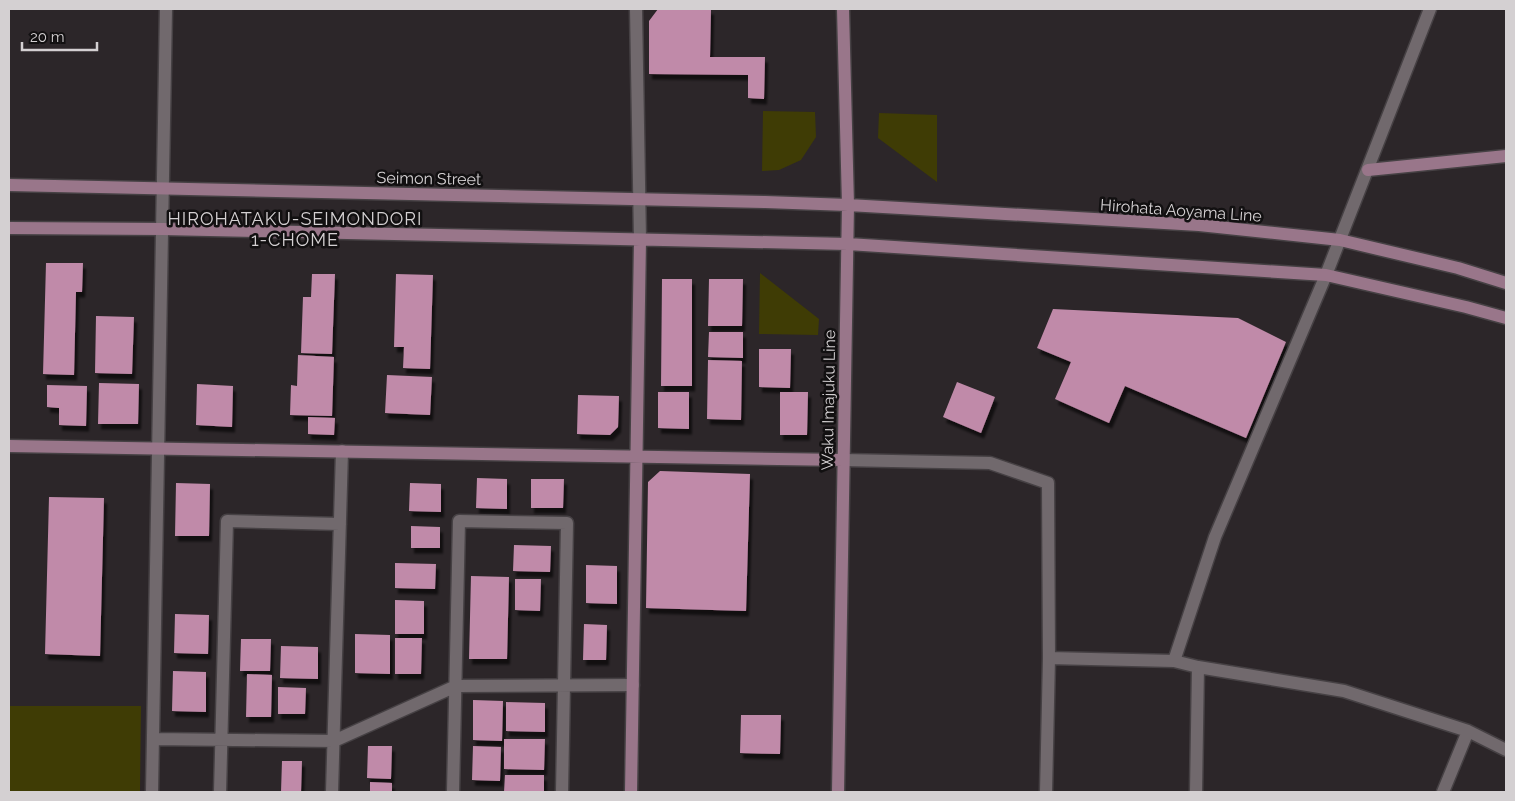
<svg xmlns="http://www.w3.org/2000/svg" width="1515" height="801" font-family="Raleway,sans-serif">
<defs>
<filter id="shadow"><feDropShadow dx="3" dy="5.5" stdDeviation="1" flood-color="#0009"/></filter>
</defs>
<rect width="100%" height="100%" fill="#2c2629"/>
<path fill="#3f3c05" d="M763 111 815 112 816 137 801 160 779 170 762 171Z
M879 113 937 115V182L878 138Z
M760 273 819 319 818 335 759 334Z
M9 706H141L140 792H9Z"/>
<path fill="#c08aa9" filter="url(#shadow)" d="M658 9H711L710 57H765L764 99 748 98V75L649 74V21Z
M46 263H83L82 292H76L74 375 43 374Z
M312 274H335L332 354 301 353 303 297H311Z
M396 274 433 275 430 369 403 368 404 347H394Z
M662 279H692V386H661Z
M709 279H743L742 326H708Z
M1053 309 1238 318 1286 342 1246 438 1125 386 1109 423 1055 399 1071 362 1037 348Z
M96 316 134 317 132 374 95 373Z
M709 332H743V358L708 357Z
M759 349H791L790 388 759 387Z
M298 355 334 357 332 416 290 415 291 385 297 386Z
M708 360 742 361 741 420 707 419Z
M387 375 432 377 430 415 385 413Z
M957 382 995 397 981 433 943 417Z
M99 383 139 384 138 424H98Z
M197 384 233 386 232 427 196 425Z
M47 385 87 386 86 426 59 425V408L47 407Z
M658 392H689V429L658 428Z
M780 392H808L807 435H780Z
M578 395 619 396 618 427 610 435 577 434Z
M308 417 335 418 334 435 308 434Z
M660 471 750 474 746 611 646 608 648 482Z
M477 478 507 479V509L476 508Z
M531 479H564L563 508H531Z
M176 483 210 484 209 536H175Z
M410 483 441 484V512L409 511Z
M49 497 104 498 100 656 45 654Z
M411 526 440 527V548H411Z
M514 545 551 546 550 572 513 571Z
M395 563 436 564 435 589 395 588Z
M586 565 617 566V604L586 603Z
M471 576 509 577 507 659H469Z
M515 579H541L540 611 515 610Z
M395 600 424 601V634H395Z
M175 614 209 615 208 654 174 653Z
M584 624 607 625 606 660H583Z
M355 634 390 635V674L355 673Z
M395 638H422L421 674H395Z
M241 639H271L270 671H240Z
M281 646 318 647V679L280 678Z
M173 671 206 672V712L172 711Z
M247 674 272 675 271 717H246Z
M278 687 306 688 305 714H278Z
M473 700 503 701 502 741 473 740Z
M506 702 545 703V732L506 731Z
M741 715H781L780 754 740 753Z
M504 739H545L544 770 504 769Z
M368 746H392L391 779 367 778Z
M473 746 501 747 500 781 472 780Z
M282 761H302L301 792H281Z
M505 775H544V792H504Z
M370 782 392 783V792H370Z"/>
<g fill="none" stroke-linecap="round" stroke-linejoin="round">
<defs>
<path id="street" d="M636 9 640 240
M843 460 990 463 1048 483 1049 658 1046 792
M1049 658 1174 661 1198 667 1344 691 1468 731 1506 750
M1174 661 1215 537 1326 275 1430 9
M153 739 334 741 456 686 633 685
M152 792 166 9
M220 792 227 521 340 524
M332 792 342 451
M453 792 459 521 567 523 562 792
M1196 792 1198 667
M1443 792 1468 731"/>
<path id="secondary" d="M1368 170 1506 156
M9 185 765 202 848 205 1199 225 1340 240 1458 268 1506 283
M9 228 162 229 848 244 1326 275 1466 307 1506 318
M9 446 843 460
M631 792 640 240
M838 792 848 205 843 9"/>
</defs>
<use href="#street" stroke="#464144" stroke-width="15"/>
<use href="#secondary" stroke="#464144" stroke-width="15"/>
<use href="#street" stroke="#71696d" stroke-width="12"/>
<use href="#secondary" stroke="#99768a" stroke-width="12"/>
</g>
<g text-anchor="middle" stroke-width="5" stroke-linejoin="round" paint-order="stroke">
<g font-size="16" fill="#d4d0d2" stroke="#121011">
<text transform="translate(429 178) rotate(1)" y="6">Seimon Street</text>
<text transform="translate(1181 210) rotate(4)" y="6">Hirohata Aoyama Line</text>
<text transform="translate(828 400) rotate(-89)" y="6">Waku Imajuku Line</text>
</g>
<g font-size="18" letter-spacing="1" fill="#d4d0d2" stroke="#121011">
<text x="295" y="225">HIROHATAKU-SEIMONDORI<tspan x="295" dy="21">1-CHOME</tspan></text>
</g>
</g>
<rect width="1515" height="801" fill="none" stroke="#d4d0d2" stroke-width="20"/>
<path d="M22 42v8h75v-8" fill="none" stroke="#d4d0d2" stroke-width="2.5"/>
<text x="30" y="42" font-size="15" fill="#d4d0d2" stroke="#121011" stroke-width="4" paint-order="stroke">20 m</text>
</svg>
